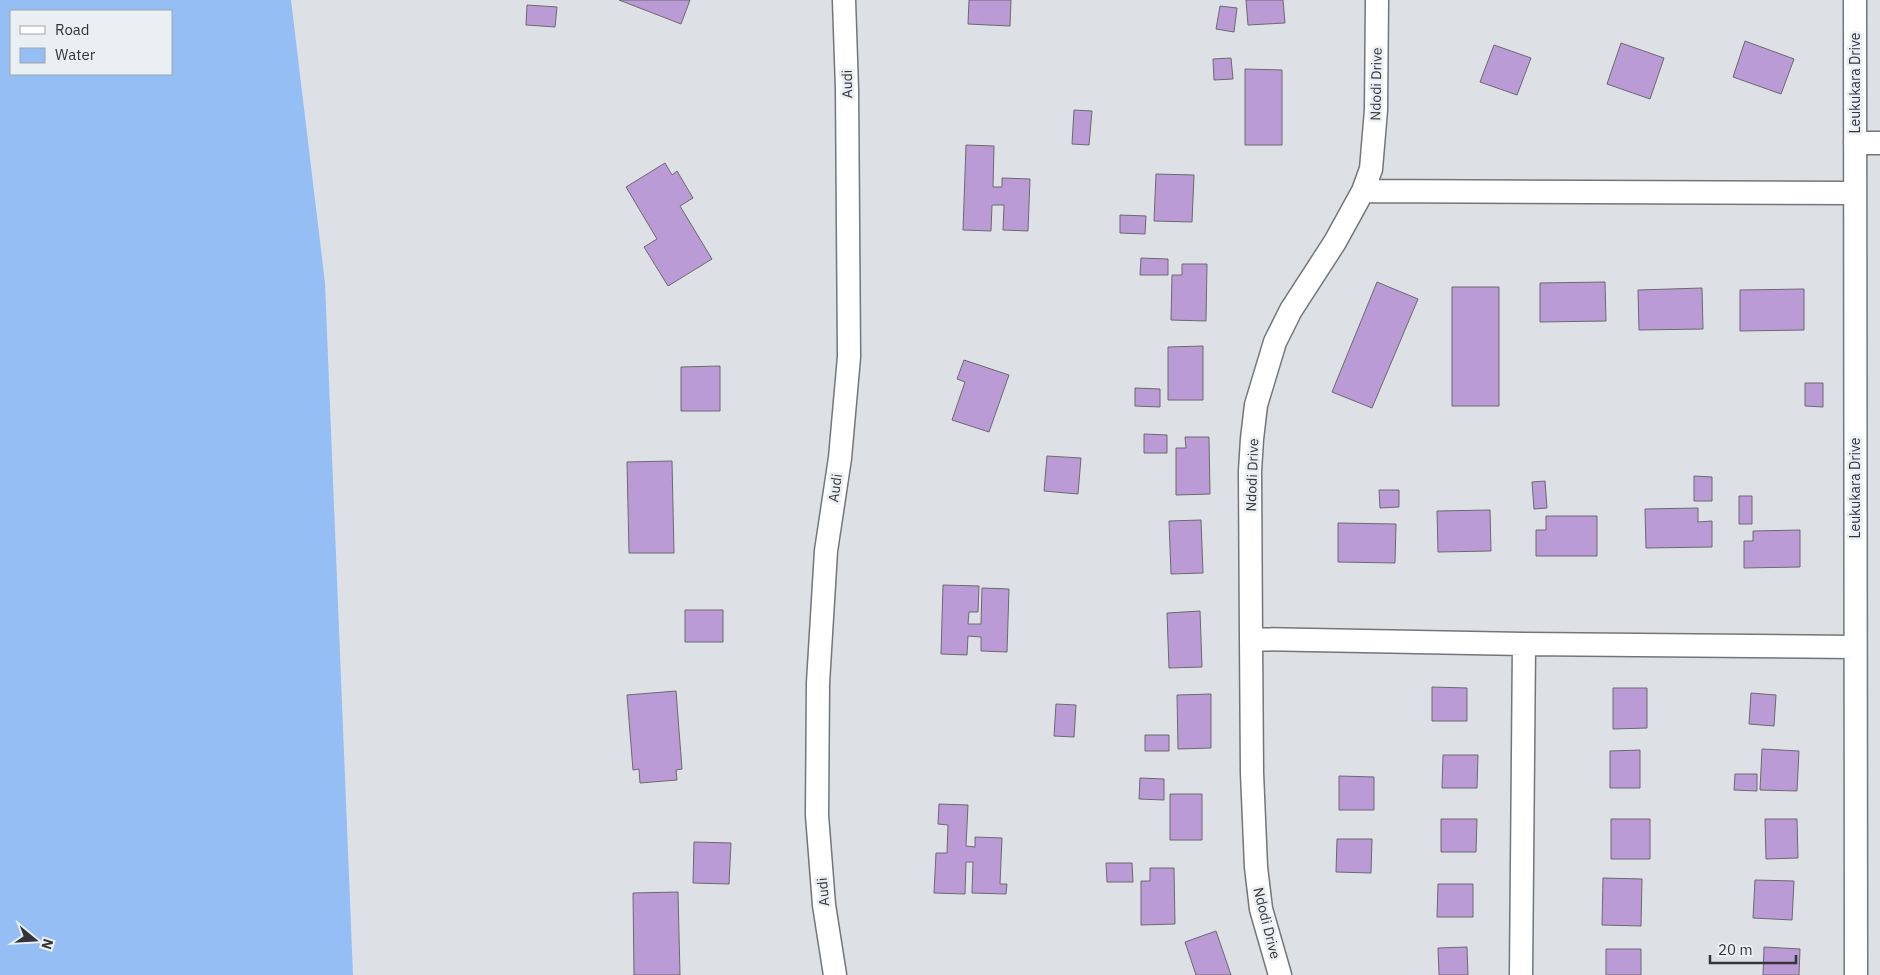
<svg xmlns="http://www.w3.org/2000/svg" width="1880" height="975" font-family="'IBM Plex Sans',sans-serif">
<rect width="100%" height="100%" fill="#dde1e6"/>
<path fill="#94bef4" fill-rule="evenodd" d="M0 0H291L325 283 353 975H0ZM11 11H171V74H11Z"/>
<path fill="#ba9bd5" stroke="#6c696e" d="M619 0H690L681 24Z
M969 0H1011L1010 26 968 24Z
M1246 0H1283L1285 23 1248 25Z
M527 5 557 7 555 27 526 25Z
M1220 6 1237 8 1234 32 1216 29Z
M1745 41 1794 59 1781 94 1733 77Z
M1621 43 1664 58 1650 99 1607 84Z
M1494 45 1531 58 1517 95 1480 82Z
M1231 58 1233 79 1214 80 1213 59Z
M1245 69 1282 70V145H1245Z
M1074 110 1092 111 1089 145 1072 144Z
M966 145 994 146 993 187H1002V178L1030 179 1028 231 1003 230 1004 205H992L991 231 963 230Z
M665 163 672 175 677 171 693 198 680 206 712 259 668 286 644 247 657 239 626 187Z
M1156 174 1194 175 1192 222 1154 221Z
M1120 215 1146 216 1145 234 1120 233Z
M1141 258 1168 259V275H1140Z
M1182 264H1207L1206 321 1171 320 1172 275H1182Z
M1377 282 1418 299 1372 408 1332 392Z
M1605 282 1606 321 1540 322V283Z
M1452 287H1499V406H1452Z
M1702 288 1703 329 1639 330 1638 290Z
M1804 289V330L1740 331V290Z
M1203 346V400H1168V347Z
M964 360 1009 375 989 432 952 420 965 382 957 379Z
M720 366V411H681V367Z
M1805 383H1823V407L1805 406Z
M1135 388 1160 389V407L1135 406Z
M1144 434 1167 435V453H1144Z
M1185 437H1209L1210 494 1176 495V448H1186Z
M1047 456 1081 458 1078 494 1044 491Z
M672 461 674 553H629L627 462Z
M1694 476 1712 477V501H1694Z
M1545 481 1547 508 1534 509 1532 482Z
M1379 490H1399V507L1380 508Z
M1739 496H1752V524H1739Z
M1698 508V522L1712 521V547L1646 548 1645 509Z
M1490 510 1491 551 1438 552 1437 511Z
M1546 516H1597V556H1536V530H1546Z
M1201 520 1203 573 1171 574 1169 521Z
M1338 523 1396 524 1395 563 1338 562Z
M1800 530V567L1744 568V541H1753V531Z
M943 585 979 586 978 612H969L968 624H981L982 588 1009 589 1007 652 981 651V637L968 636 967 655 941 654Z
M685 610H723V642H685Z
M1200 611 1202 667 1169 668 1167 613Z
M1432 687 1467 688V721H1432Z
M1613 688H1647V728L1613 729Z
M676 691 682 769 676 770 677 780 640 783 639 769 633 770 627 695Z
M1751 693 1776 695 1774 726 1749 724Z
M1211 694V748L1178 749 1177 695Z
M1056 704 1076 705 1074 737 1054 736Z
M1145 735H1169V751H1145Z
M1762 749 1799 751 1797 791 1760 790Z
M1640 750V788H1610V751Z
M1443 755H1478L1477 788H1442Z
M1735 774H1757V791L1734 790Z
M1339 776 1374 777V810H1339Z
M1140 778 1164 779V800L1139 799Z
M1170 794H1202V840H1170Z
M939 804 968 805 966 846 975 847V837L1002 838 1000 884H1007L1006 894 972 893 973 862H966L965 894 934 893 936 853H947L948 825 938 824Z
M1441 819H1477L1476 852H1441Z
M1611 819H1650V859H1611Z
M1765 819H1797L1798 858 1766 859Z
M1337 839H1372L1371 873 1336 872Z
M694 842 731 843 729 884 693 883Z
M1106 863H1132L1133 882H1107Z
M1150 868H1174L1175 924 1141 925V881H1150Z
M1603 878 1642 879 1641 926 1602 925Z
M1755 880 1794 881 1792 920 1753 918Z
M1438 884H1473V917H1437Z
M678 892 680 975H634L633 893Z
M1216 931 1231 975H1196L1185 942Z
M1467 947 1468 975H1439L1438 948Z
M1764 947 1800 949 1799 975H1763Z
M1606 949H1641V975H1606Z"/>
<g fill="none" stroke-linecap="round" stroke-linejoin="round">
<defs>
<path id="minor" d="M1855 0 1856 975
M1855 143H1880
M1363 191 1855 193
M1251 639 1524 644 1855 647
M835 975 824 905 817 815 818 683 826 551 840 458 849 357 847 89 844 0
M1280 975 1261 909 1256 867 1252 773 1251 639 1250 471 1252 439 1256 405 1275 342 1291 310 1335 242 1363 191 1371 169 1376 110 1377 0
M1521 975 1524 644"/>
</defs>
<use href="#minor" stroke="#72767a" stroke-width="25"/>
<use href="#minor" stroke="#fff" stroke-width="22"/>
</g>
<g text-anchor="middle" stroke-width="5" stroke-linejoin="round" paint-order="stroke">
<g font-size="14" fill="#343537" stroke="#eaeff3">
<text transform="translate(1855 83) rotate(-90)" y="5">Leukukara Drive</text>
<text transform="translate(847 84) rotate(-91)" y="5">Audi</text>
<text transform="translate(1376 84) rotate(-89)" y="5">Ndodi Drive</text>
<text transform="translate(1252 475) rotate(-88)" y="5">Ndodi Drive</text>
<text transform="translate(835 488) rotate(-82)" y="5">Audi</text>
<text transform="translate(1855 488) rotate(-90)" y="5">Leukukara Drive</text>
<text transform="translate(823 892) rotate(-95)" y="5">Audi</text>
<text transform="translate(1267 923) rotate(76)" y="5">Ndodi Drive</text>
</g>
</g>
<rect x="10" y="10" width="162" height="65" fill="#eaeff3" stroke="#a1a5a8"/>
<rect x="20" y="26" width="25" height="8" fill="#ffffff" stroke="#a1a5a8"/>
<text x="55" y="35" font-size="15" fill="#343537">Road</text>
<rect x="20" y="48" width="25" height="15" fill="#94bef4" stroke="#a1a5a8"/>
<text x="55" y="60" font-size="15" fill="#343537">Water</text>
<g transform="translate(35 940) rotate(108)" stroke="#eaeff3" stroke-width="4" paint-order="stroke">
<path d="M0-4L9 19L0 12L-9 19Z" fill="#343537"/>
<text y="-8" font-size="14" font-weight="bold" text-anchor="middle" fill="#343537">N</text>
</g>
<path d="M1710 955v8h86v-8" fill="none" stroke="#343537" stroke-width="2.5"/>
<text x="1718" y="955" font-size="15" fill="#343537" stroke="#eaeff3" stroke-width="4" paint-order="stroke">20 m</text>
</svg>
